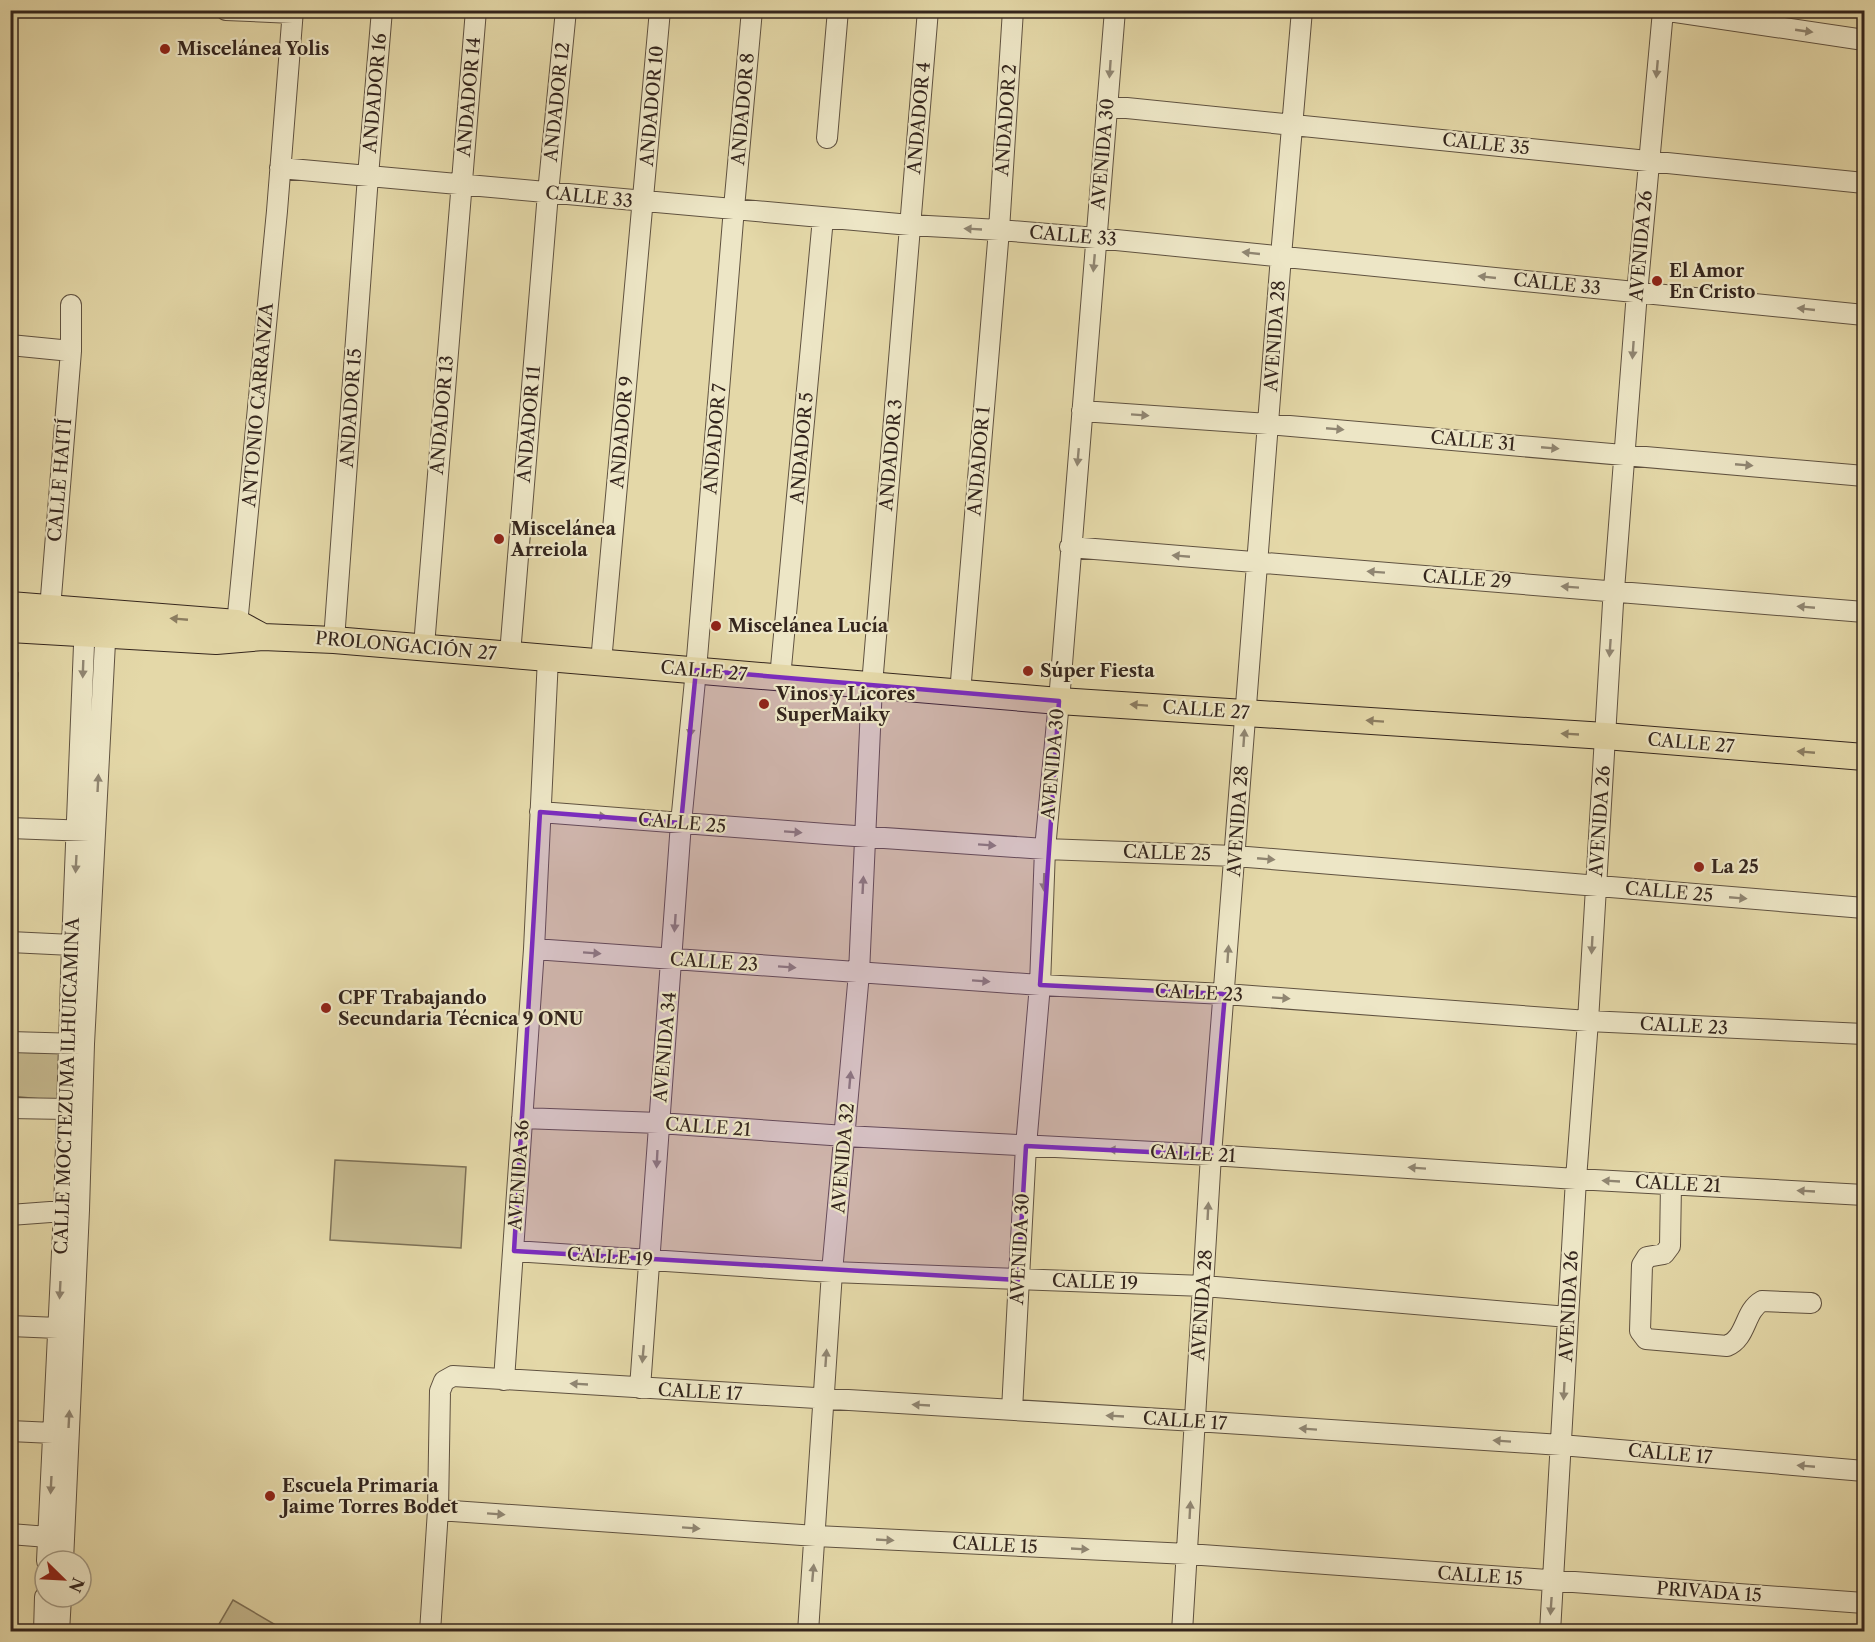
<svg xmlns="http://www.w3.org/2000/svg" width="1875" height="1642" font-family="'Libre Caslon Text',serif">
<rect width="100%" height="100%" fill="#e4d8a8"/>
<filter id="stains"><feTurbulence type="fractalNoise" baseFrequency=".00333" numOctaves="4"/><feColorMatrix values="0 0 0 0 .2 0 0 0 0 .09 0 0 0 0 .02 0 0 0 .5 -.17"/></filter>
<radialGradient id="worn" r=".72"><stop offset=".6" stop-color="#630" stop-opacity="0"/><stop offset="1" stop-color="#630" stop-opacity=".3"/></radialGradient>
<path fill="#c6ba90" stroke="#7d7056" stroke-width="1.5" d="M11 672 18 673 11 785 10 672Z
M11 1052 59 1053 60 1101 11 1096Z
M335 1160 466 1167 461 1248 330 1240Z
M233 1600 286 1631H215Z"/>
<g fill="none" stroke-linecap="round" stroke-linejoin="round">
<defs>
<path id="minor" d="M226 10 293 13
M1662 10 1864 40
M1107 106 1864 183
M827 138 838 10
M280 168 910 225 999 230 1096 238 1864 315
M10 345 71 351
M1082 411 1268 424 1864 476
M1070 547 1864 612
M50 609 71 351V305
M236 635 277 211 293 10
M334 640 368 176 382 10
M424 646 476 10
M510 654 548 193 566 10
M601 662 660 10
M780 678 823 218
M960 693 999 230 1013 10
M540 812 826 834 1045 849 1235 856 1864 908
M10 828 89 831
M10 942 72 945
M534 949 1040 985 1225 994 1588 1021 1864 1034
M10 1042 80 1044
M10 1108 67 1109
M522 1118 659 1123 845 1136 1211 1155 1576 1179 1864 1195
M1671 1184 1670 1246 1664 1254 1647 1257 1642 1265 1640 1331 1646 1339 1727 1346C1747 1338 1744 1311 1762 1301L1811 1303
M10 1215 77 1210
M514 1251 832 1272 1204 1286 1568 1317
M10 1326 58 1328
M504 1380 534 949 548 658
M640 1388 681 823 696 670 734 208 752 10
M1012 1410 1026 1146 1040 985 1045 849 1059 701 1115 10
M10 1431 53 1433
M438 1510 816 1536 1188 1554 1864 1603
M10 1534 48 1537
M47 1561 64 1211 72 945 85 620
M63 1561 79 1210 84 1044 106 623
M44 1632 45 1597
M59 1632 61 1597
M430 1632 438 1510 440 1391 444 1381 453 1376 1195 1421 1561 1445 1864 1471
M808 1632 832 1272 859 973 872 685 928 10
M1182 1632 1211 1155 1281 256 1302 10
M1550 1632 1576 1179 1588 1021 1613 603 1636 305 1663 11"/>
<path id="major" d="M10 605 237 623 261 636
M10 629 216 641 263 637 334 640 1059 701 1605 736 1864 757"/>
</defs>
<use href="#minor" stroke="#605240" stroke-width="22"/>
<use href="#major" stroke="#34251d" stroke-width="28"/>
<use href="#minor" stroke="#ede6c6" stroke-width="20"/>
<use href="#major" stroke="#e4d8a8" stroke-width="26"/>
</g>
<defs><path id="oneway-solid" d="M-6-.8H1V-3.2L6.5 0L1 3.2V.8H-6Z" transform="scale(1.5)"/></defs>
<g fill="#908672">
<use href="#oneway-solid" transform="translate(1804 31) rotate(8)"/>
<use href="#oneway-solid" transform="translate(1110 69) rotate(94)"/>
<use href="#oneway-solid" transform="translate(1657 69) rotate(95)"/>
<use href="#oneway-solid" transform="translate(973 229) rotate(-177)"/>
<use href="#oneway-solid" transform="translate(1251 253) rotate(-174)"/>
<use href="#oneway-solid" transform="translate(1094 263) rotate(95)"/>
<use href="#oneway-solid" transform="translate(1487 277) rotate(-174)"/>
<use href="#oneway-solid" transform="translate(1806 309) rotate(-174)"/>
<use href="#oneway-solid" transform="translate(1633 350) rotate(94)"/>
<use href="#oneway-solid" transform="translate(1140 415) rotate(4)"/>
<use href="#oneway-solid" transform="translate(1335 429) rotate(5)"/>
<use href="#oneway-solid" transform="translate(1550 448) rotate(5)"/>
<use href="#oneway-solid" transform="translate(1078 457) rotate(95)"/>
<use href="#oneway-solid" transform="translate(1744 465) rotate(5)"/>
<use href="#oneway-solid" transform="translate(1181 556) rotate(-175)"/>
<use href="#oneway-solid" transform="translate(1376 572) rotate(-176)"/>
<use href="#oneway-solid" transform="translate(1570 587) rotate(-176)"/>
<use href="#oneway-solid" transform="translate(1806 607) rotate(-175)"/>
<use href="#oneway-solid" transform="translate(1610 648) rotate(94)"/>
<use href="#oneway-solid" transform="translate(83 669) rotate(92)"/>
<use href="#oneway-solid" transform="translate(691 728) rotate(96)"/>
<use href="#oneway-solid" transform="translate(1244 738) rotate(-86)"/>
<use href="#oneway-solid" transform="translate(98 783) rotate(-87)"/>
<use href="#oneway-solid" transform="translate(598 816) rotate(5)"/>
<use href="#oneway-solid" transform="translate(793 832) rotate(4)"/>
<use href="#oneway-solid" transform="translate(987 845) rotate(4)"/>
<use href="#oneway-solid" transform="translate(1266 859) rotate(5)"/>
<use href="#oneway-solid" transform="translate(76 864) rotate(93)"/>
<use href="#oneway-solid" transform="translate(1044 882) rotate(92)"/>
<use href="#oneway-solid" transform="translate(863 885) rotate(-87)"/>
<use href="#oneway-solid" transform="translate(1738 898) rotate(5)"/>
<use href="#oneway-solid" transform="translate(675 923) rotate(94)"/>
<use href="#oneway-solid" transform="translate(1592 945) rotate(93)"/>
<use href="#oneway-solid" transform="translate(592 953) rotate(4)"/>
<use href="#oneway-solid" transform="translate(1228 954) rotate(-86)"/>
<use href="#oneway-solid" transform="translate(787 967) rotate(4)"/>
<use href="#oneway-solid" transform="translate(981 981) rotate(4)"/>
<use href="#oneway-solid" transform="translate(1281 998) rotate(4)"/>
<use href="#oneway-solid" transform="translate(850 1080) rotate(-85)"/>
<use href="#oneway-solid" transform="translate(1117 1150) rotate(-177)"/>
<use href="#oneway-solid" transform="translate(657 1159) rotate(93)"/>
<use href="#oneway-solid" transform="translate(1417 1168) rotate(-176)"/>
<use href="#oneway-solid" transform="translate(1611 1181) rotate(-177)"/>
<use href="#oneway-solid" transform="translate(1806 1191) rotate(-177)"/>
<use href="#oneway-solid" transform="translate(1208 1211) rotate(-87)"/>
<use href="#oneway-solid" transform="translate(60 1290) rotate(93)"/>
<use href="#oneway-solid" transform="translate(643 1354) rotate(95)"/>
<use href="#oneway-solid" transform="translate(826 1358) rotate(-86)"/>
<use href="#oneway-solid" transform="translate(579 1384) rotate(-177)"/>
<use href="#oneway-solid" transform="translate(1564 1391) rotate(93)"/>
<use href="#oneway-solid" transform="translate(921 1405) rotate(-177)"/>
<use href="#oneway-solid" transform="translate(1115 1416) rotate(-177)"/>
<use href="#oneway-solid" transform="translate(69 1419) rotate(-87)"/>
<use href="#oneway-solid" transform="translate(1308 1429) rotate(-176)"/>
<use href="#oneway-solid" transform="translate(1502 1441) rotate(-176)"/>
<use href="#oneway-solid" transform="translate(1806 1466) rotate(-175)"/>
<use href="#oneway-solid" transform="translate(51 1485) rotate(93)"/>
<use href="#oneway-solid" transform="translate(1190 1510) rotate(-87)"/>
<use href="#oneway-solid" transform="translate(496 1514) rotate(4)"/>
<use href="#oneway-solid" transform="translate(691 1528) rotate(4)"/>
<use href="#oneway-solid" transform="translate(885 1540) rotate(3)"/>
<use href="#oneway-solid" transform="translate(1080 1549) rotate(3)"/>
<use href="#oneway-solid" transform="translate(813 1573) rotate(-85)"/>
<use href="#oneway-solid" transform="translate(1551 1606) rotate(94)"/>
</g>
<g fill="#8c7e62">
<use href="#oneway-solid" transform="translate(179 619) rotate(-175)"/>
<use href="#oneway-solid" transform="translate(1139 705) rotate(-176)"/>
<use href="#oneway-solid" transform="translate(1375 721) rotate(-176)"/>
<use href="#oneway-solid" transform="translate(1570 734) rotate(-177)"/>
<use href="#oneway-solid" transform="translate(1806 752) rotate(-175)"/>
</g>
<path fill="#7b2cbf" fill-opacity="0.2" stroke="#7b2cbf" stroke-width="4.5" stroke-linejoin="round" d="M696 670 1059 701 1040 985 1225 994 1211 1155 1026 1146 1018 1280 514 1251 540 812 681 823Z"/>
<g fill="#8f2418" stroke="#ede6c6" stroke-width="2">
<circle cx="165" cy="49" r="6"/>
<circle cx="1657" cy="281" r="6"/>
<circle cx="499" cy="539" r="6"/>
<circle cx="716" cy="626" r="6"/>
<circle cx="1028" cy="671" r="6"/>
<circle cx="764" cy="704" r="6"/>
<circle cx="1699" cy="867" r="6"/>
<circle cx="326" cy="1008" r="6"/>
<circle cx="270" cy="1496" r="6"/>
</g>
<g text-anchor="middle" stroke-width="4.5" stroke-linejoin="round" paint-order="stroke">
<g font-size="18" font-weight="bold" fill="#34251d" stroke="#ede6c6" text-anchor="start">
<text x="177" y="55">Miscelánea Yolis</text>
<text x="1669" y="277">El Amor<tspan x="1669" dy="21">En Cristo</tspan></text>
<text x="511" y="535">Miscelánea<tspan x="511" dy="21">Arreiola</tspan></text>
<text x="728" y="632">Miscelánea Lucía</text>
<text x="1040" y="677">Súper Fiesta</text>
<text x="776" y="700">Vinos y Licores<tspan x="776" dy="21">SuperMaiky</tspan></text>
<text x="1711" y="873">La 25</text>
<text x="338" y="1004">CPF Trabajando<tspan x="338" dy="21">Secundaria Técnica 9 ONU</tspan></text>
<text x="282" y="1492">Escuela Primaria<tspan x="282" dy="21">Jaime Torres Bodet</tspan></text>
</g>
<g font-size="18" fill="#34251d" stroke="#ede6c6">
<text transform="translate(375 93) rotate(-85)" y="6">ANDADOR 16</text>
<text transform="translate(469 97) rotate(-85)" y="6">ANDADOR 14</text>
<text transform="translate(557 102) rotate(-84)" y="6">ANDADOR 12</text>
<text transform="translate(652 106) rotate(-85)" y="6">ANDADOR 10</text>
<text transform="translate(743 109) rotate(-85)" y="6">ANDADOR 8</text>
<text transform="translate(919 118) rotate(-85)" y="6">ANDADOR 4</text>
<text transform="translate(1006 120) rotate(-86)" y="6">ANDADOR 2</text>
<text transform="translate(1486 144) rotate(6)" y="6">CALLE 35</text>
<text transform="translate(1103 154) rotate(-85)" y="6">AVENIDA 30</text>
<text transform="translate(589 197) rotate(6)" y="6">CALLE 33</text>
<text transform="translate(1073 236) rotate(5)" y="6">CALLE 33</text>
<text transform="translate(1641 246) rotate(-85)" y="6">AVENIDA 26</text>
<text transform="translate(1557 284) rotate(6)" y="6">CALLE 33</text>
<text transform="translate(1275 336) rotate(-86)" y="6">AVENIDA 28</text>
<text transform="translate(258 405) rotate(-85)" y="6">ANTONIO CARRANZA</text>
<text transform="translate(351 408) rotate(-86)" y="6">ANDADOR 15</text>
<text transform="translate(442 415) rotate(-85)" y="6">ANDADOR 13</text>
<text transform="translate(529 424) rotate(-85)" y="6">ANDADOR 11</text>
<text transform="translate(622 432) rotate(-85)" y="6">ANDADOR 9</text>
<text transform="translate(715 439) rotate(-85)" y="6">ANDADOR 7</text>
<text transform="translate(1473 441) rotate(5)" y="6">CALLE 31</text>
<text transform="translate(802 448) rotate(-85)" y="6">ANDADOR 5</text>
<text transform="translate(891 455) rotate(-85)" y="6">ANDADOR 3</text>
<text transform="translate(979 461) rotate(-85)" y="6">ANDADOR 1</text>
<text transform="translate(60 480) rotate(-85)" y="6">CALLE HAITÍ</text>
<text transform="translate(1467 579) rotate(4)" y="6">CALLE 29</text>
<text transform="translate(406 646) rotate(5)" y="6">PROLONGACIÓN 27</text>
<text transform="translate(704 671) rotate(5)" y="6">CALLE 27</text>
<text transform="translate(1206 710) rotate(4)" y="6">CALLE 27</text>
<text transform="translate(1691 743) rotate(5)" y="6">CALLE 27</text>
<text transform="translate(1053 764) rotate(-85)" y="6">AVENIDA 30</text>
<text transform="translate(1238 821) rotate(-86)" y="6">AVENIDA 28</text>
<text transform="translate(1600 821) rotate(-86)" y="6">AVENIDA 26</text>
<text transform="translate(682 823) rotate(5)" y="6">CALLE 25</text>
<text transform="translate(1167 853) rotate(2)" y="6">CALLE 25</text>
<text transform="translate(1669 892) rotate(5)" y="6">CALLE 25</text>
<text transform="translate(714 962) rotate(4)" y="6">CALLE 23</text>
<text transform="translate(1199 993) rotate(3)" y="6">CALLE 23</text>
<text transform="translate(1684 1026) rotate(3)" y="6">CALLE 23</text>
<text transform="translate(665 1047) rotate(-85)" y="6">AVENIDA 34</text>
<text transform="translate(67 1086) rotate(-88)" y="6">CALLE MOCTEZUMA ILHUICAMINA</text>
<text transform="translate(708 1127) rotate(4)" y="6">CALLE 21</text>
<text transform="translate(1193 1154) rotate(3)" y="6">CALLE 21</text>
<text transform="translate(843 1158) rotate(-85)" y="6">AVENIDA 32</text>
<text transform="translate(519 1175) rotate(-86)" y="6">AVENIDA 36</text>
<text transform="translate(1678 1184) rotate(3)" y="6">CALLE 21</text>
<text transform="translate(1020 1249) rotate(-87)" y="6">AVENIDA 30</text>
<text transform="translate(610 1257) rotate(4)" y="6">CALLE 19</text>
<text transform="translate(1095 1282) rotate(2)" y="6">CALLE 19</text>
<text transform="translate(1202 1305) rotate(-86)" y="6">AVENIDA 28</text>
<text transform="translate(1569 1306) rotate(-87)" y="6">AVENIDA 26</text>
<text transform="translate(700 1392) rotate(3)" y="6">CALLE 17</text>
<text transform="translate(1185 1421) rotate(4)" y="6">CALLE 17</text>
<text transform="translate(1670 1454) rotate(5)" y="6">CALLE 17</text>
<text transform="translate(995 1545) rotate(3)" y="6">CALLE 15</text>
<text transform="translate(1480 1576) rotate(4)" y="6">CALLE 15</text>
<text transform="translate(1709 1592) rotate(4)" y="6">PRIVADA 15</text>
</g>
</g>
<rect width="1875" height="1642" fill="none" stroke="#e4d8a8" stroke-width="36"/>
<rect x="12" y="12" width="1851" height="1618" fill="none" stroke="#34251d" stroke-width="3"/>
<rect x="18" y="18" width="1839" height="1606" fill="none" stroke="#34251d" stroke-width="1.5"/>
<g transform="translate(63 1579) rotate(114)"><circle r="28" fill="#ede6c6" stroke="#a39982" stroke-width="1.5"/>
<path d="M0-4.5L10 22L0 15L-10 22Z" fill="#8f2418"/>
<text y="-9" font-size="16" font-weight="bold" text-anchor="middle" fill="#34251d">N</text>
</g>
<rect width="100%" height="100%" filter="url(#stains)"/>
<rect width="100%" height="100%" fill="url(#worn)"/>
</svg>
